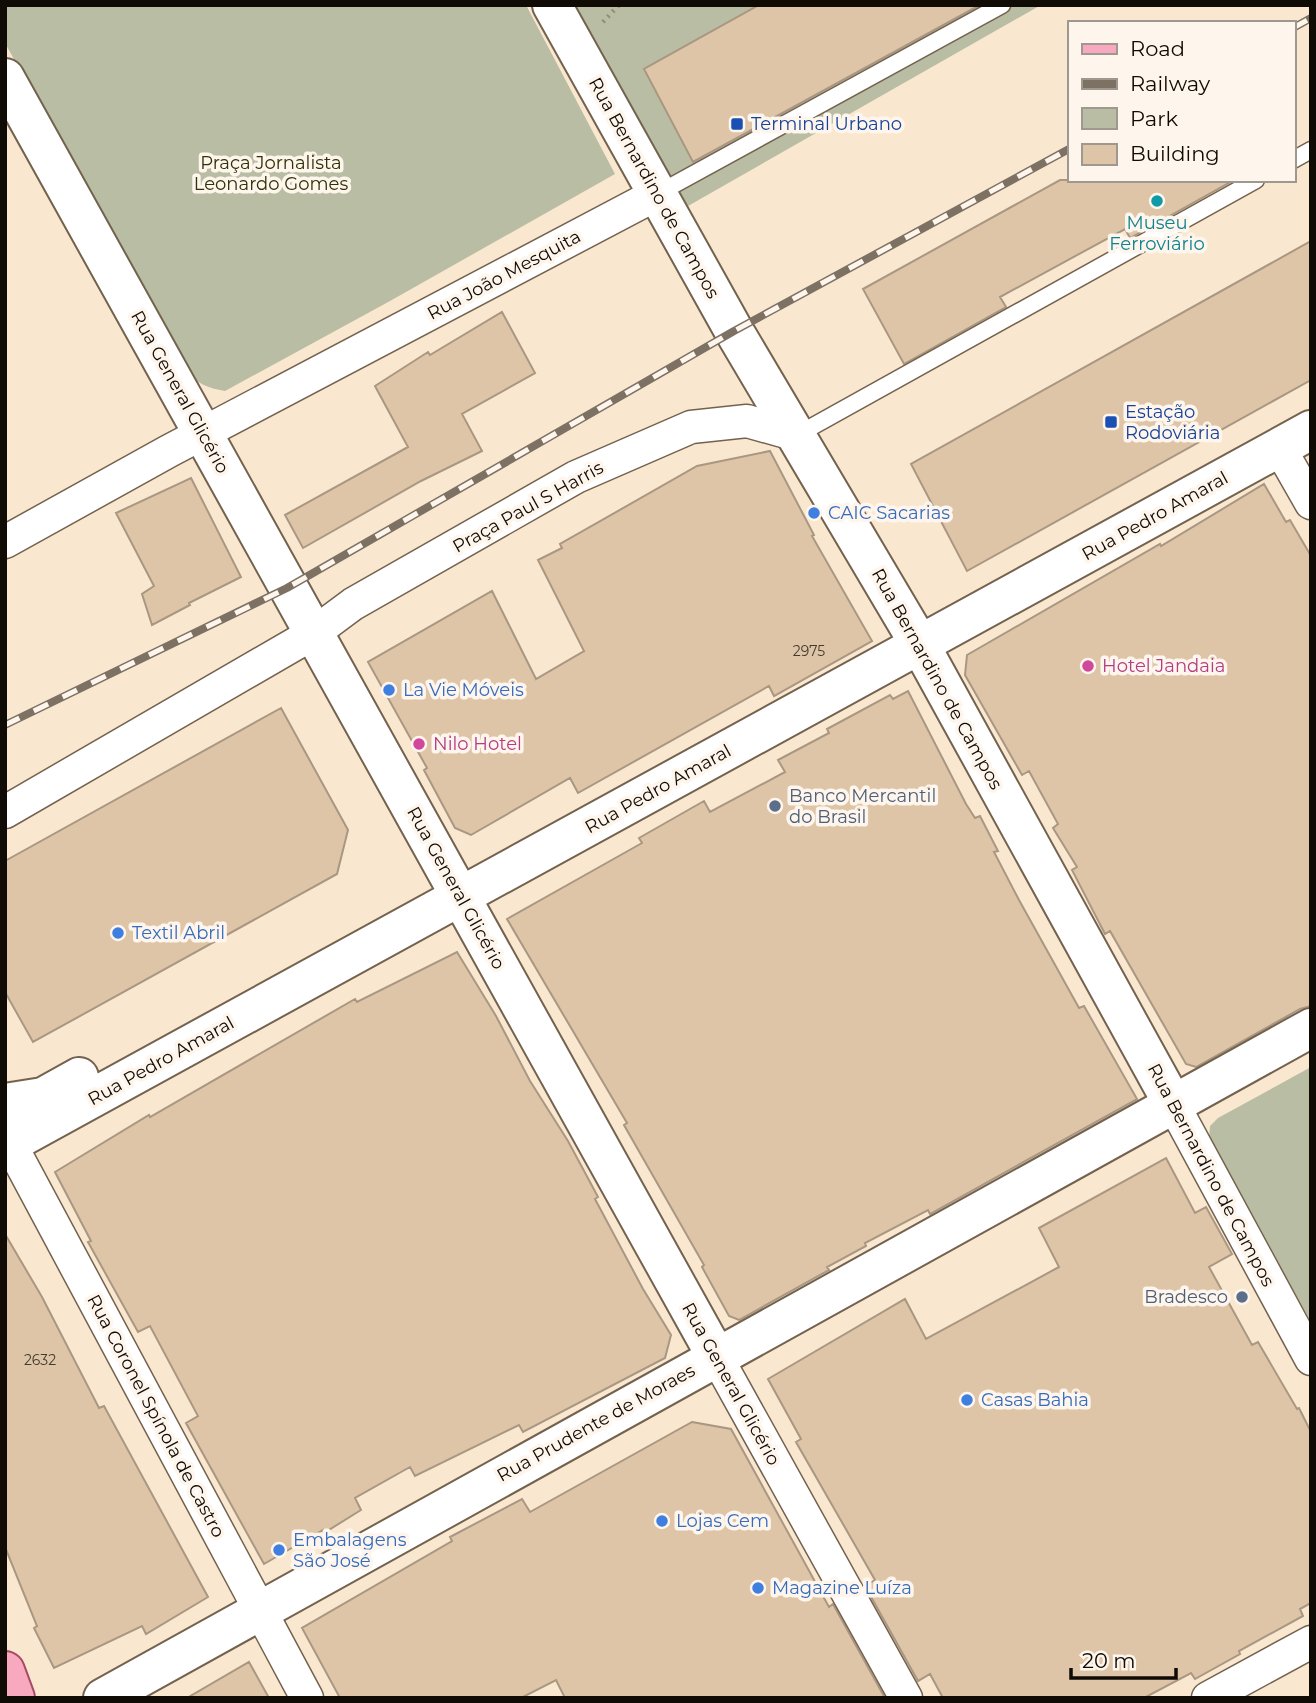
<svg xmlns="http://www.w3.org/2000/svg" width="1316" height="1703" font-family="Montserrat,sans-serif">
<rect width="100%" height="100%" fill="#fae7d0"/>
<path fill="#b9bda3" d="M5 5H526L615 174 390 301 225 391C208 388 197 384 187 371L5 43Z
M574 5H1041L688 206Z
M1311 1067V1322L1209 1139 1210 1126 1218 1118Z"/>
<path fill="#dec5a7" stroke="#a99782" stroke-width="2" d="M759 5H980L693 162 644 69Z
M1060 180H1234L1130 238 1125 229 1000 297 1006 307 904 364 863 289Z
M1311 241V380L967 571 911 464Z
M502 312 535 373 462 414 482 451 421 481 303 548 285 515 408 447 375 386 428 352 430 355Z
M770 451 814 535 812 536 872 641 774 696 769 686 578 793 570 778 471 835 455 828 424 770 427 768 368 662 492 591 536 679 584 651 538 560 562 548 560 544 697 466Z
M191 478 241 577 189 603 190 605 152 625 142 594 154 586 116 513Z
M1264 484 1286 522 1290 520 1311 556V1006L1300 1009 1196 1067 1186 1064 1110 931 1105 934 1072 870 1077 867 1053 828 1058 824 1029 771 1022 775 965 675 967 655 1160 544 1161 546Z
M908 691 966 804 975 818 980 816 998 851 994 852 1019 900 1079 1008 1084 1006 1137 1099 930 1214 928 1210 865 1243 866 1246 827 1267 829 1270 739 1320 729 1316 702 1267 704 1265 624 1125 627 1123 507 919 642 843 639 838 704 801 710 812 785 772 778 760 829 733 827 729 890 695 893 699Z
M281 708 348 830 337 874 33 1042 5 992V861Z
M457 952 496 1016 530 1081 568 1141 598 1197 595 1199 643 1289 671 1335 665 1358 523 1432 519 1425 415 1476 410 1467 355 1498 361 1510 324 1533 323 1530 264 1564 186 1423 198 1416 150 1326 138 1332 88 1242 91 1241 55 1172 149 1115 150 1117 355 999 357 1002Z
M1166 1158 1195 1213 1206 1207 1232 1254 1209 1267 1252 1345 1258 1342 1297 1409 1299 1408 1311 1432V1603L1300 1609 1303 1616 1239 1651 1240 1654 1195 1679 1191 1673 1144 1698H943L930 1674 918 1681 865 1586 875 1580 796 1442 801 1439 768 1379 905 1299 926 1339 1059 1267 1039 1228Z
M5 1234 42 1297 99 1408 104 1406 208 1597 146 1634 142 1626 54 1668 34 1628 37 1626 5 1547Z
M692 1422 731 1429 829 1607 833 1604 885 1698H565L556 1680 521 1698H340L302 1628 452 1541 450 1537 522 1499 530 1512Z
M249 1662 269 1698H187Z"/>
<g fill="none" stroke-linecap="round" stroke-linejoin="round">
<defs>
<path id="service" d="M1293 160 1311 150
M657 194 1002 5
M797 435 1256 180"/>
<path id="minor" d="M1279 447 1311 503
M5 542 169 451 657 194
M5 812 314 633 353 604 576 477 691 427 747 421 797 435
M1173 1104 1311 1359
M5 1134 307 1698
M716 1356 906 1698
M1208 1698 1311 1642"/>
<path id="tertiary" d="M552 5 734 331 920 645 1173 1104
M5 78 716 1356
M5 1103 43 1097 79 1077
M5 1146 1311 430
M103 1698 1311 1028"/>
<path id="primary" d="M5 1671 15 1698"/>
</defs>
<use href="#service" stroke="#73624e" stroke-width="19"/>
<use href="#minor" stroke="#73624e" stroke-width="35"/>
<use href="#tertiary" stroke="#73624e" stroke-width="42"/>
<use href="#primary" stroke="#a54c62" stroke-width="42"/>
<path stroke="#978a7a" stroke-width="4.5" stroke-dasharray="2 5" stroke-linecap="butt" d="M603 22 619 5"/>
<use href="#service" stroke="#fff" stroke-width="16"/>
<use href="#minor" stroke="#fff" stroke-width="32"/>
<use href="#tertiary" stroke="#fff" stroke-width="38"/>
<use href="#primary" stroke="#f8a9bf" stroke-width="38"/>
<defs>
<path id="rail" d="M1293 28 1311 18
M5 725 287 588 734 331 1069 149"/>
</defs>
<use href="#rail" stroke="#7d7163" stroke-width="8"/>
<use href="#rail" stroke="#fef6ed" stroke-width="5" stroke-dasharray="16" stroke-linecap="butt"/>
</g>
<g fill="#1a4fb4" stroke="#fef6ed" stroke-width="2.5">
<rect x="730" y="117" width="14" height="14" rx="3.5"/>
<rect x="1104" y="415" width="14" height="14" rx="3.5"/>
</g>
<circle fill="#0f9aa8" stroke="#fef6ed" stroke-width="2.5" cx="1157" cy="201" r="7"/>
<g fill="#3f7fe0" stroke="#fef6ed" stroke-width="2.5">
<circle cx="814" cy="513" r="7"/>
<circle cx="389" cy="690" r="7"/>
<circle cx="118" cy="933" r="7"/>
<circle cx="967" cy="1400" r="7"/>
<circle cx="662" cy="1521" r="7"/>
<circle cx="279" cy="1550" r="7"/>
<circle cx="758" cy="1588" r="7"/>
</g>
<g fill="#d1479c" stroke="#fef6ed" stroke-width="2.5">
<circle cx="1088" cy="666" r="7"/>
<circle cx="419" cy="744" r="7"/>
</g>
<g fill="#5c6f8a" stroke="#fef6ed" stroke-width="2.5">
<circle cx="775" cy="806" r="7"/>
<circle cx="1242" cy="1297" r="7"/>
</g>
<g text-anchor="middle" stroke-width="7" stroke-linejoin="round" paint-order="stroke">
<g font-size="14" fill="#443a2e">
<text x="809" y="656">2975</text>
<text x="40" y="1365">2632</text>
</g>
<g font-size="18" fill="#164399" stroke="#fef6ed" text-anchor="start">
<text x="751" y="130">Terminal Urbano</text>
<text x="1125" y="418">Estação<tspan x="1125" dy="21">Rodoviária</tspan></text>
</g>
<g font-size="18" fill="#2e3205" stroke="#fef6ed">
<text x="271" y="169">Praça Jornalista<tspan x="271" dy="21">Leonardo Gomes</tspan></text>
</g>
<g font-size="18" fill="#110b05" stroke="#fef6ed">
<text transform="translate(654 188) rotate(61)" y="6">Rua Bernardino de Campos</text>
<text transform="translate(504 275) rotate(-28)" y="6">Rua João Mesquita</text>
<text transform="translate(180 392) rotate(61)" y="6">Rua General Glicério</text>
<text transform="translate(528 507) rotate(-29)" y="6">Praça Paul S Harris</text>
<text transform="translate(1155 516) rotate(-29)" y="6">Rua Pedro Amaral</text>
<text transform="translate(937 679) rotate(61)" y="6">Rua Bernardino de Campos</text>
<text transform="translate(658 789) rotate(-29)" y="6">Rua Pedro Amaral</text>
<text transform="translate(456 888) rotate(61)" y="6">Rua General Glicério</text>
<text transform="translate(161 1061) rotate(-29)" y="6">Rua Pedro Amaral</text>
<text transform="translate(1211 1175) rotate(62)" y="6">Rua Bernardino de Campos</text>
<text transform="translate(731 1384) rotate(61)" y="6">Rua General Glicério</text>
<text transform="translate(156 1416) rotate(62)" y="6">Rua Coronel Spínola de Castro</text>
<text transform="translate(596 1423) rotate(-29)" y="6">Rua Prudente de Moraes</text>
</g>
<g font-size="18" fill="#0d838f" stroke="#fef6ed">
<text x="1157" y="229">Museu<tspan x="1157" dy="21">Ferroviário</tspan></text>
</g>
<g font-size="18" fill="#366cbe" stroke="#fef6ed" text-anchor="start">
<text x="828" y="519">CAIC Sacarias</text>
<text x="403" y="696">La Vie Móveis</text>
<text x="132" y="939">Textil Abril</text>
<text x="981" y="1406">Casas Bahia</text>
<text x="676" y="1527">Lojas Cem</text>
<text x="293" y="1546">Embalagens<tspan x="293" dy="21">São José</tspan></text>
<text x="772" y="1594">Magazine Luíza</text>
</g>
<g font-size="18" fill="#b23c85" stroke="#fef6ed" text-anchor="start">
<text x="1102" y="672">Hotel Jandaia</text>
<text x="433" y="750">Nilo Hotel</text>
</g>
<g font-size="18" fill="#4e5e75" stroke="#fef6ed" text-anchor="start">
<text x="789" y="802">Banco Mercantil<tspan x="789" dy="21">do Brasil</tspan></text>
<text x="1228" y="1303" text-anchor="end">Bradesco</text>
</g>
</g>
<rect width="1316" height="1703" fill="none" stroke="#110b05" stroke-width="14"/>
<rect x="1068" y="21" width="228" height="161" fill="#fef6ed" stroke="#9f9890" stroke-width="2"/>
<rect x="1082" y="44" width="35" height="10" fill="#f8a9bf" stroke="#9f9890" stroke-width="2"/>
<text x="1130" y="56" font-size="21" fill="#110b05">Road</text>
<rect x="1082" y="79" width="35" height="10" fill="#7d7163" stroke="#9f9890" stroke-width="2"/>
<text x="1130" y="91" font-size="21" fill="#110b05">Railway</text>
<rect x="1082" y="108" width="35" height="21" fill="#b9bda3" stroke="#9f9890" stroke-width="2"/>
<text x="1130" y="126" font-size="21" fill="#110b05">Park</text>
<rect x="1082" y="144" width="35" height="21" fill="#dec5a7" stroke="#9f9890" stroke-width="2"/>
<text x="1130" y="161" font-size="21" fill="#110b05">Building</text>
<path d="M1071 1668v10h105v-10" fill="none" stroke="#110b05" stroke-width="3.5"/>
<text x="1082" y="1668" font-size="21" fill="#110b05" stroke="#fef6ed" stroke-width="5" paint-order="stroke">20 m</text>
</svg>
